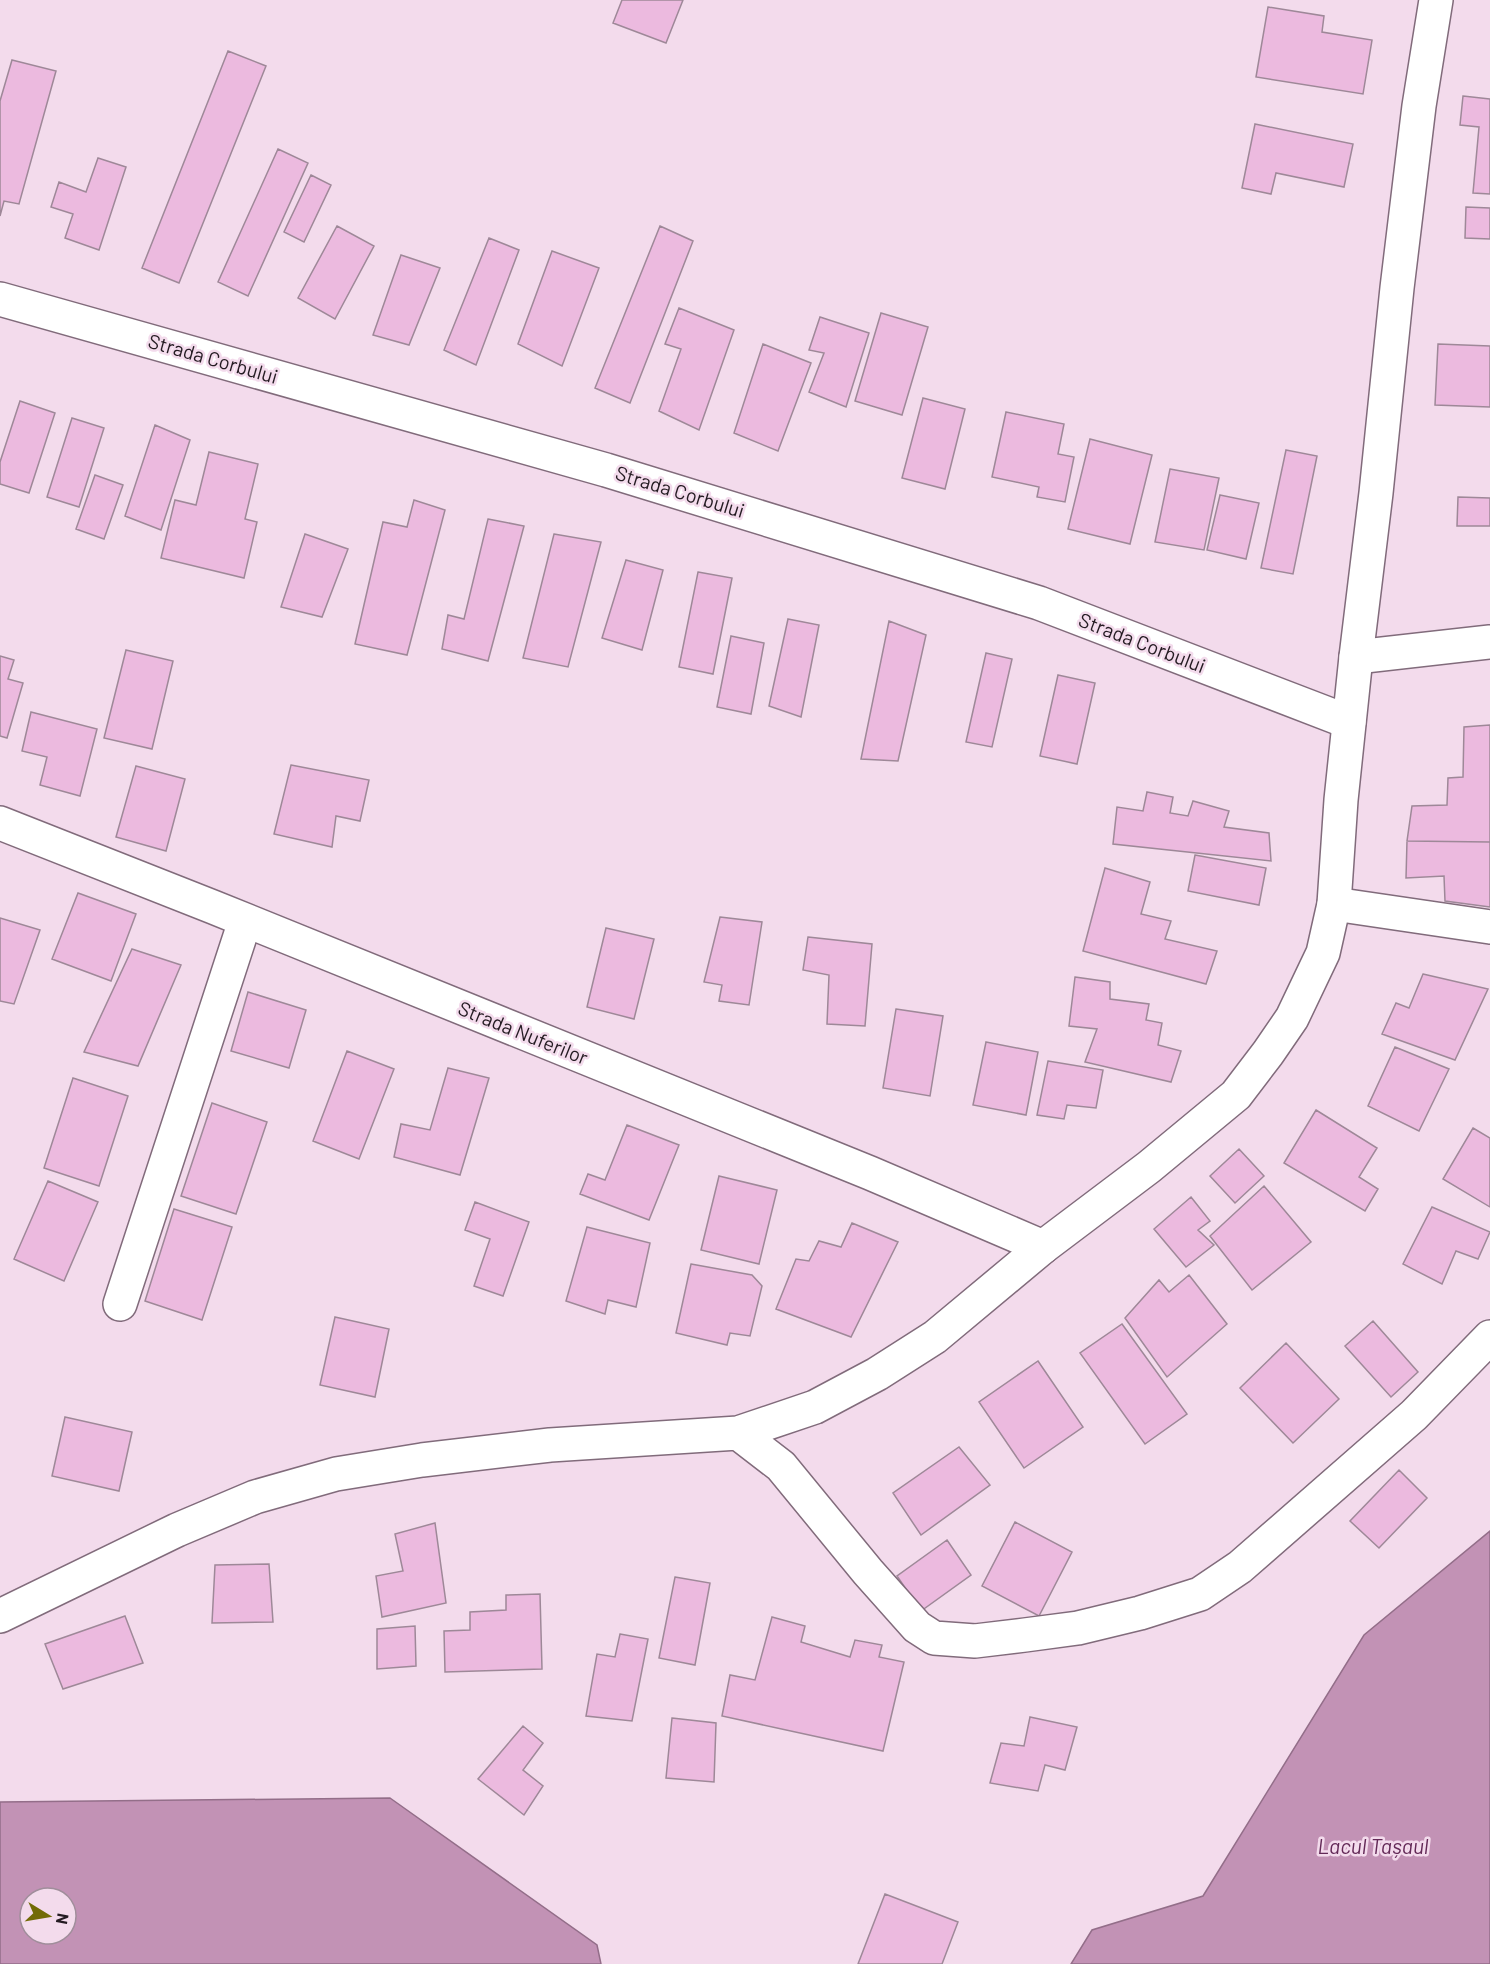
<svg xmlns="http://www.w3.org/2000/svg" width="1490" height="1964" font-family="Barlow,sans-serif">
<rect width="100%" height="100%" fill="#f3dbec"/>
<path fill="#c292b5" stroke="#936e89" stroke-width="1.5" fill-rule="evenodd" d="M1490 1531V1964H1071L1092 1930 1203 1896 1364 1635Z
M390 1798 597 1945 601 1964H0V1802ZM30 1898H66V1934H30Z"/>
<path fill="#ecbadf" stroke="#9e8898" stroke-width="1.5" d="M622 0H683L666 43 613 23Z
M1268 7 1324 16 1322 32 1372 40 1363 94 1256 77Z
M228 51 266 66 179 283 142 268Z
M12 60 56 71 19 204 4 201 0 216V101Z
M1463 96 1490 99V194L1473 193 1479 127 1460 125Z
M1255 124 1353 144 1344 187 1276 173 1271 194 1242 188Z
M278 149 308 163 248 296 218 282Z
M98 158 126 167 99 250 65 238 73 214 51 207 59 182 86 192Z
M311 175 331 185 304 242 284 232Z
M1466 207 1490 208V239L1465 238Z
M337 226 374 246 335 319 298 298Z
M660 226 693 241 630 403 595 388Z
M489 238 519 250 476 365 444 350Z
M552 251 599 268 562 366 518 344Z
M401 255 440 268 409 345 373 335Z
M679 308 734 330 699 430 659 411 681 349 665 344Z
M881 313 928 327 902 415 855 401Z
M820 317 869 333 846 407 809 392 824 353 809 350Z
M763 344 811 363 778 451 734 433Z
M1438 344 1490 346V407L1435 405Z
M923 398 965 409 945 489 902 478Z
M20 401 55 413 29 493 0 484V462Z
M1006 412 1064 424 1058 454 1074 457 1065 502 1037 497 1039 487 992 477Z
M72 418 104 428 79 507 47 497Z
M155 425 190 440 161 530 125 516Z
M1090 439 1152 455 1130 544 1068 529Z
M1286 450 1317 456 1293 574 1261 568Z
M209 452 258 464 245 519 257 522 244 578 161 558 175 500 196 505Z
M1170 469 1219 478 1204 550 1155 542Z
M95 475 123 485 104 539 76 529Z
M1220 495 1259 503 1246 559 1207 550Z
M1458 497 1490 498V526H1457Z
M414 500 445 510 407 655 355 644 383 522 407 527Z
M488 519 524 526 488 661 442 649 448 615 464 619Z
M305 534 348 549 322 617 281 607Z
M554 534 601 542 568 667 523 658Z
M626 560 663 570 642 650 602 638Z
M698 572 732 578 713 674 679 667Z
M788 619 819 625 801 717 769 706Z
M889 621 926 635 898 761 861 759Z
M731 636 764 643 751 714 717 707Z
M126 650 173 661 152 749 104 738Z
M986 653 1012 659 992 747 966 742Z
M0 656 14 660 8 679 23 683 7 738 0 736Z
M1058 675 1095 683 1077 764 1040 756Z
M31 712 97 729 80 796 40 785 47 757 22 751Z
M1490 725V842L1407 841 1412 806 1447 805 1448 778 1463 777 1464 727Z
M291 765 369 780 360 821 336 816 332 847 274 834Z
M136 766 185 779 166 851 116 837Z
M1147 792 1173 797 1170 813 1188 816 1193 801 1229 811 1224 827 1269 833 1271 861 1113 844 1117 807 1143 811Z
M1407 841 1490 842V907L1445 901 1444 876 1406 878Z
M1195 855 1266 868 1259 905 1188 891Z
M1105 868 1150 882 1141 914 1171 921 1165 939 1217 951 1206 984 1083 951Z
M78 893 136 914 111 981 52 959Z
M720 917 762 922 749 1005 719 1001 722 985 704 982Z
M0 918 40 930 14 1004 0 1001Z
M606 928 654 939 634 1019 587 1007Z
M808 937 872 944 865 1026 827 1024 829 975 803 970Z
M132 949 181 965 138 1066 84 1052Z
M1423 974 1488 989 1455 1060 1382 1034 1396 1003 1409 1008Z
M1075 977 1110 982V999L1149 1004 1146 1020 1162 1023 1158 1045 1181 1051 1171 1082 1085 1062 1097 1029 1069 1026Z
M248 992 306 1010 289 1068 231 1051Z
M896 1009 943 1016 930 1096 883 1088Z
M986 1042 1038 1052 1026 1115 973 1105Z
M1395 1047 1449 1069 1419 1131 1368 1106Z
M347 1051 394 1069 359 1159 313 1141Z
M1048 1061 1103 1070 1096 1108 1067 1105 1064 1119 1037 1115Z
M448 1068 489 1078 460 1175 394 1157 401 1124 430 1130Z
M73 1078 128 1096 99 1186 44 1168Z
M212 1103 267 1122 236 1214 181 1196Z
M1316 1110 1377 1148 1359 1177 1378 1189 1365 1211 1284 1163Z
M627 1125 679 1145 649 1220 580 1194 588 1174 605 1180Z
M1473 1128 1490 1138V1207L1443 1179Z
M1239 1149 1264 1176 1235 1203 1210 1176Z
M719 1176 777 1190 759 1264 701 1250Z
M48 1181 98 1202 64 1281 14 1259Z
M1264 1186 1311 1242 1252 1290 1210 1236Z
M1191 1197 1210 1221 1198 1230 1214 1245 1186 1267 1154 1229Z
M475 1202 529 1222 503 1296 474 1286 490 1239 465 1230Z
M1432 1207 1490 1232 1478 1259 1456 1251 1442 1284 1403 1264Z
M174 1209 232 1227 202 1320 145 1301Z
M852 1223 898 1242 851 1337 776 1309 796 1259 809 1261 819 1241 841 1247Z
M587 1227 650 1243 636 1307 608 1300 605 1314 566 1301Z
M691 1264 752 1275 762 1286 750 1336 730 1333 727 1345 676 1333Z
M1189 1275 1227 1324 1167 1377 1125 1318 1159 1280 1169 1292Z
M335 1317 389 1329 375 1397 320 1385Z
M1373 1321 1418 1372 1391 1397 1345 1346Z
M1122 1324 1187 1414 1145 1444 1080 1353Z
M1286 1343 1339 1399 1293 1443 1240 1388Z
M1038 1361 1083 1427 1024 1468 979 1402Z
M65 1417 132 1432 119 1491 52 1476Z
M959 1447 990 1485 921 1535 893 1493Z
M1399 1470 1427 1498 1379 1548 1350 1521Z
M1015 1522 1072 1552 1039 1616 982 1586Z
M435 1523 446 1603 382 1617 376 1576 403 1571 395 1534Z
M947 1540 971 1575 921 1611 897 1576Z
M269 1564 273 1622 212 1623 215 1565Z
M675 1577 710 1583 695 1665 659 1658Z
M540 1594 542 1669 445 1672 444 1631 470 1630V1612L506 1610V1595Z
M125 1616 143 1663 63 1689 45 1644Z
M772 1617 805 1626 801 1642 850 1657 855 1640 882 1645 879 1657 904 1662 883 1751 722 1716 730 1675 755 1680Z
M415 1626 416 1666 377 1669V1629Z
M620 1634 648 1639 632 1721 586 1716 597 1654 615 1657Z
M1030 1717 1077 1727 1065 1770 1045 1765 1038 1791 990 1783 1001 1743 1024 1746Z
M672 1718 716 1723 714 1782 666 1778Z
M523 1726 543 1743 523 1770 543 1786 524 1815 478 1779Z
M885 1894 958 1922 942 1964H858Z"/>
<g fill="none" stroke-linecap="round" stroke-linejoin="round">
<defs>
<path id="minor" d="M0 299 606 470 1039 603 1349 722
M1356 657 1490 642
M1334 904 1490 927
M120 1304 245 921
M738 1433 781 1466 868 1572 917 1627 934 1638 975 1641 1025 1635 1078 1628 1140 1613 1200 1594 1240 1567 1414 1415 1490 1337
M0 1616 177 1530 255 1497 336 1474 422 1460 550 1445 738 1433 815 1407 877 1374 935 1337 1043 1247"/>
<path id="tertiary" d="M0 823 213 907 870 1173 1043 1247 1149 1167 1236 1095 1268 1053 1292 1018 1323 953 1334 904 1341 800 1356 657 1376 493 1397 288 1419 106 1436 0"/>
</defs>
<use href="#minor" stroke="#816b7b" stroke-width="36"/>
<use href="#tertiary" stroke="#816b7b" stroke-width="36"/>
<use href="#minor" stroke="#fff" stroke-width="33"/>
<use href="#tertiary" stroke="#fff" stroke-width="33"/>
</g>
<g text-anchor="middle" stroke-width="5" stroke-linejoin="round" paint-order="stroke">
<g font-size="20" fill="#241b22" stroke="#f3dbec">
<text transform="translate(213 359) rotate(16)" y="7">Strada Corbului</text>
<text transform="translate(680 492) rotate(17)" y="7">Strada Corbului</text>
<text transform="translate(1142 643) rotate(21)" y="7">Strada Corbului</text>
<text transform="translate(523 1033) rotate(22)" y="7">Strada Nuferilor</text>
</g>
<g font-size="21" font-style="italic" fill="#632957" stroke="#f3dbec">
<text x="1373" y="1854">Lacul Tașaul</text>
</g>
</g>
<g transform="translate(48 1916) rotate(101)"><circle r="28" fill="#f3dbec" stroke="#a08e9b" stroke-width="1.5"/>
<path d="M0-4.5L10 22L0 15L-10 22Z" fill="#726b06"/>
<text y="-9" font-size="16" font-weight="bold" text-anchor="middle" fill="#241b22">N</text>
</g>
</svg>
